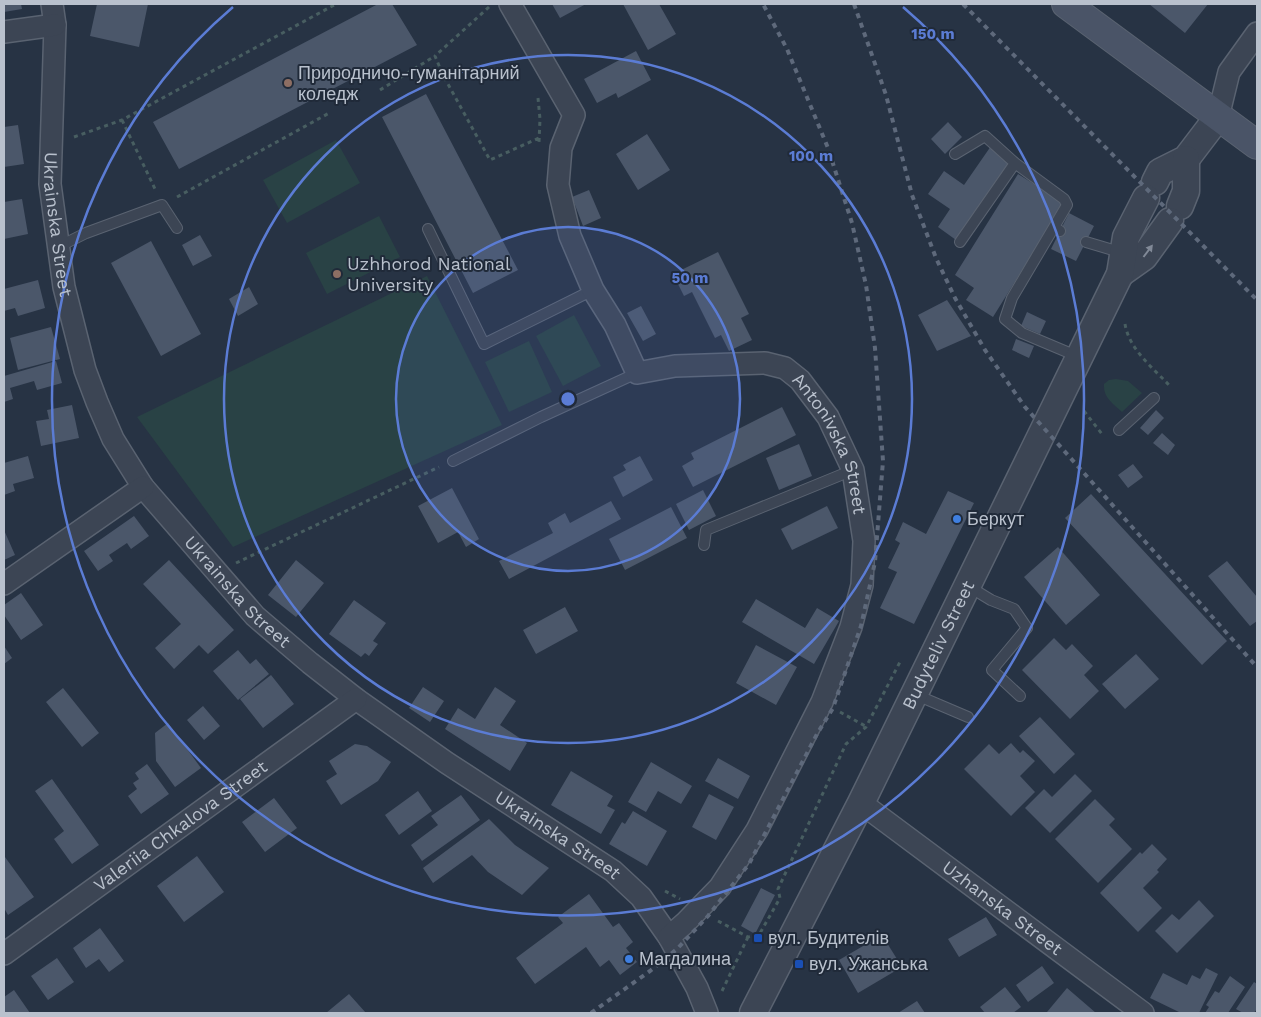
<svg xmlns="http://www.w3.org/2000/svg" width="1261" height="1017" font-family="'Work Sans',sans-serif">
<rect width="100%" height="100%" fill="#273344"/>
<path fill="#294245" d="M336 140 360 183 287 223 263 180Z
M379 216 400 257 327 294 306 253Z
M427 276 502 425 233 547 137 417Z
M574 315 601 366 563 386 536 336Z
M529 341 552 392 509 412 485 362Z
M1116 379 1128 381 1142 393 1122 412C1113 403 1103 398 1104 384L1109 380Z"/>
<path fill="#4b576a" d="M4 4H21L22 9 4 12Z
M97 4H148L139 47 90 36Z
M378 4H392L417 45 179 169 153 122Z
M552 4H586L560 18Z
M623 4H659L676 34 648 50Z
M1149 4H1208L1185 33Z
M636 51 651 80 618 98 616 93 597 103 584 79Z
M426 94 518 270 473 293 382 117Z
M948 122 962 137 945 154 931 139Z
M18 125 24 164 4 167V127Z
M647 134 670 170 638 190 616 154Z
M991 146 1011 160 956 240 938 227 950 209 928 194 944 171 964 185Z
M1018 174 1064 203 993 317 966 300 974 288 955 275Z
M589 190 601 218 583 226 572 197Z
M22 199 28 234 4 239V202Z
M1069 213 1094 226 1076 261 1051 249Z
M200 235 212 256 193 266 182 245Z
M151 241 201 334 161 356 111 263Z
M718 252 749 314 741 318 752 340 729 351 721 335 715 338 692 292 684 296 673 274Z
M38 280 45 308 18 316 15 308 4 311V289Z
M249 287 258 304 238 316 229 299Z
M947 300 971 336 937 351 918 315Z
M641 306 656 334 643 341 627 313Z
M1027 312 1046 321 1040 334 1021 326Z
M51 327 60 359 18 370 10 338Z
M1016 339 1034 346 1029 358 1012 350Z
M56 361 62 383 37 390 34 381 10 388 13 399 4 402V376Z
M72 405 79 438 41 446 36 421 49 419 47 410Z
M782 407 796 435 693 487 682 466 694 459 691 453Z
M1156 410 1164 418 1148 435 1140 428Z
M1162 433 1175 445 1168 455 1153 443Z
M799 444 812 476 779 490 766 458Z
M28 456 34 478 13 484 15 491 4 495V463Z
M640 456 653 480 623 497 613 477 626 470 623 465Z
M1133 464 1143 477 1128 488 1118 475Z
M452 488 479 539 466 547 458 532 438 543 418 506Z
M703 490 716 516 689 530 676 504Z
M948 491 974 503 914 624 880 608 897 572 888 568 900 543 895 540 903 522 926 534Z
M1091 494 1227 641 1202 665 1065 518Z
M611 501 621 519 509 579 499 561 553 533 548 523 565 513 570 523Z
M827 506 838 528 792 550 781 529Z
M671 507 687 538 625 570 609 539Z
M134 516 149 536 131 549 127 543 109 555 113 561 98 571 84 551Z
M4 530 15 555 4 560Z
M1058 547 1100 595 1066 625 1024 577Z
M169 560 234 630 208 654 199 645 174 669 155 648 181 624 143 584Z
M296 560 324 583 296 617 268 595Z
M1227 561 1257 597V621L1250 626 1208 576Z
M21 593 43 625 21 640 4 615V605Z
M756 599 805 628 817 608 839 621 814 664 742 622Z
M354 600 386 623 373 641 378 644 369 656 365 653 361 657 329 634Z
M565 607 578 631 536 654 523 630Z
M1054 638 1066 650 1072 644 1093 666 1084 675 1099 691 1070 719 1022 670Z
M756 645 797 667 776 705 736 683Z
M4 646 12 658 4 664Z
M238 650 250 664 256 659 269 674 238 700 213 671Z
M1136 654 1159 679 1125 709 1102 684Z
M271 675 294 704 263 728 240 699Z
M423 687 444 701 430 722 409 708Z
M495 687 516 701 500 725 527 743 510 771 445 729 458 708 475 719Z
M63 688 99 733 82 747 46 702Z
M203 706 220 726 204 740 187 720Z
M1040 717 1075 754 1054 774 1019 736Z
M168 723 201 768 175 787 156 761 155 733Z
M1011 743 1020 753 1023 750 1035 761 1020 776 1035 792 1011 816 964 769 989 744 999 754Z
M355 744 367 746 391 762 378 781 341 805 326 781 337 774 329 761Z
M718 758 750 776 738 799 705 781Z
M651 762 692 786 681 804 658 791 646 812 628 802Z
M147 764 169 794 141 814 128 796 137 789 133 783 139 779 135 773Z
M571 771 613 796 607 806 615 810 601 834 551 805Z
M1075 774 1092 791 1050 833 1025 808 1044 789 1052 797Z
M52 779 99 845 72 864 54 839 64 831 35 791Z
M418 791 432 811 399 835 385 815Z
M709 794 734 807 716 840 692 827Z
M461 795 480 820 422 861 411 845 438 825 431 816Z
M274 798 297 828 265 852 242 822Z
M1095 799 1115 819 1109 825 1132 849 1098 883 1055 839Z
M633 811 667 831 647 866 609 844 622 822 625 824Z
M489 819 515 845 549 868 522 895 488 872 472 855 433 883 423 868Z
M1152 844 1167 859 1157 870 1159 872 1143 888 1162 908 1138 932 1100 893 1140 852 1142 854Z
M197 856 224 892 184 922 157 886Z
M5 857 34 897 8 915 4 908V858Z
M761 888 775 895 755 934 741 926Z
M589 894 613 927 619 923 633 942 626 948 637 962 620 975 609 960 600 967 586 947 535 984 516 958 563 923 558 917Z
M1199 900 1214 916 1177 953 1155 931 1172 914 1179 920Z
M986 917 997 935 959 957 948 939Z
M100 928 124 961 109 972 99 959 86 968 73 948Z
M882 935 902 967 858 993 839 960Z
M57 958 74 982 48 1000 31 976Z
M1042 966 1054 983 1028 1002 1016 985Z
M1206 968 1218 974 1199 1013H1181L1150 998 1163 973 1187 985 1192 975 1200 979Z
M1230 976 1245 987 1228 1013H1205L1209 1007 1206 1005 1215 991 1219 993Z
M1254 982 1257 984V1009L1254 1013H1243L1236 1009Z
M1005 987 1021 1007 1013 1013H985L980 1007Z
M1067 988 1096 1013H1049L1047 1012Z
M14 990 30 1013H4V997Z
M349 994 366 1013H326Z
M917 1001 925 1013H898Z"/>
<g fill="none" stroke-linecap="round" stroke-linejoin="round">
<defs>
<path id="service" d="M955 154 985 136 1015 163
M1054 227 1012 298 1005 319 1022 333 1079 357
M428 229 484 344 593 290
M960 242 1015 163 1064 199 1067 205 1054 227 1060 231
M1086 242 1123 253
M58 247 86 233 162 205 177 228
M1119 430 1154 398
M453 461 541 417 637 373
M704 545 706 530 853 470
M968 586 991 600 1014 609 1027 628 992 670 1020 696
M914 694 968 717"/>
<g id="minor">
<path id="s1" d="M52 4 55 25 50 184 64 287 85 370 97 402 113 439 143 487 255 616 310 663 356 699 447 763 613 871 641 897 669 937 697 988 707 1013"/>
<path id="s2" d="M510 4 574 115 561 148 558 185 570 236 593 290 615 325 637 373 675 366 765 363 785 368 800 380 828 417 853 470 864 541 862 585 851 627 822 702 757 830 720 887 685 923 669 937"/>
<path d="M4 32 55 25"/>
<path d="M1218 117 1229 72 1257 33"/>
<path d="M4 584 143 487"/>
<path id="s3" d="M861 803 1143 1013"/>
<path id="s4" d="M4 954 356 699"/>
</g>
<g id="tertiary">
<path d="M1155 182 1160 172 1186 159 1218 117"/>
<path d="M1180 206 1186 191V159"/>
<path d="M1120 274 1144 257 1170 221"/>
<path id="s5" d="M753 1013 861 803 1120 274 1126 237 1146 198"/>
</g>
<path id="secondary" d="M1066 4 1257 145"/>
</defs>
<use href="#service" stroke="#5a6371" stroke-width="12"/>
<use href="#minor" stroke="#5a6371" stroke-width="24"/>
<use href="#tertiary" stroke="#5a6371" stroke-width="29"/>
<use href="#secondary" stroke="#5a6371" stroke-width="30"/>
<path stroke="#485e61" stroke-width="3" stroke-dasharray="4 4" stroke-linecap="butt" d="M489 7 435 56 443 75 490 160 539 138
M380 90 435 56
M538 98 540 119 539 142
M122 120 156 191
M74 137 122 120 336 4
M177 197 331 112
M1125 324C1129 349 1152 367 1169 385
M1084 411 1102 434
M236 563 439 467
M840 712 867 727
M665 891 680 899
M718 921 748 937 759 935 780 898 778 889 846 744 866 727 901 660
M722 991 748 937"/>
<use href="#service" stroke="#3c4554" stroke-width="10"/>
<use href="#minor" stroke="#3c4554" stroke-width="21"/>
<use href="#tertiary" stroke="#3c4554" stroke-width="26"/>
<use href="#secondary" stroke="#4a5467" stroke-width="28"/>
<path stroke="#5e697b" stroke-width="4" stroke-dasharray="5 5" stroke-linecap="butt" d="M854 4 886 95 912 195 936 258 955 298 985 350 1025 407 1257 667
M963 4 1257 300
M591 1013 650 971 677 949 708 916 749 864 817 734 833 708 861 626 875 562 883 461 875 348 866 285 852 223 828 148 787 49 763 4"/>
</g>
<defs><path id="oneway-solid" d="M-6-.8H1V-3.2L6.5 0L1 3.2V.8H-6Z" transform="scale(1.25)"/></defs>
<use fill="#818997" href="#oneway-solid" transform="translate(1148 251) rotate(-53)"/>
<circle cx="568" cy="399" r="172" fill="#5b7cd4" fill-opacity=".12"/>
<g fill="none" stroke="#5b7cd4" stroke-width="2.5">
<circle cx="568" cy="399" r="172"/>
<circle cx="568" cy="399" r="344"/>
<path d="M903 7A516 516 0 1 1 233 7"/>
</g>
<g fill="#8d6e63" stroke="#202a39" stroke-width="2">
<circle cx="288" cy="83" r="5"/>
<circle cx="337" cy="274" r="5"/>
</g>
<g fill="#3f7fe0" stroke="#202a39" stroke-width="2">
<circle cx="957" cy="519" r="5"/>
<circle cx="629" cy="959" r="5"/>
</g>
<g fill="#1a4fb4" stroke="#202a39" stroke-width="2">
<rect x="753" y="933" width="10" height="10" rx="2.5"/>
<rect x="794" y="959" width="10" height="10" rx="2.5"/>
</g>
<g text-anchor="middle" stroke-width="4" stroke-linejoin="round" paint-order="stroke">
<g font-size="18" fill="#b9c1cd" stroke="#202a39" text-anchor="start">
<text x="298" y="79">Природничо-гуманітарний<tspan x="298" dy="21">коледж</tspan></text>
<text x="347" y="270">Uzhhorod National<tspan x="347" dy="21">University</tspan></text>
<text x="967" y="525">Беркут</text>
<text x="768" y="944">вул. Будителів</text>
<text x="639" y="965">Магдалина</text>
<text x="809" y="970">вул. Ужанська</text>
</g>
<g font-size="18" fill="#b9c1cd" stroke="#202a39">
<text dy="6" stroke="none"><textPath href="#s1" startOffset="221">Ukrainska Street</textPath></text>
<text dy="6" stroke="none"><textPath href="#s2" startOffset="646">Antonivska Street</textPath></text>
<text dy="6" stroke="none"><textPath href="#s1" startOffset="642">Ukrainska Street</textPath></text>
<text dy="6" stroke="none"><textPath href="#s5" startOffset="412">Budyteliv Street</textPath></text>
<text dy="6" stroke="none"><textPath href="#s4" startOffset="218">Valeriia Chkalova Street</textPath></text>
<text dy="6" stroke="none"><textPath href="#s1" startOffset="1046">Ukrainska Street</textPath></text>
<text dy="6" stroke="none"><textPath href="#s3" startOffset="176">Uzhanska Street</textPath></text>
</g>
</g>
<circle cx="568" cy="399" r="8" fill="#5b7cd4" stroke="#202a39" stroke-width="2.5"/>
<g font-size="15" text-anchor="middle" font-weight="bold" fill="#5b7cd4" stroke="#202a39" stroke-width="4" stroke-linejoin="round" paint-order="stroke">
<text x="933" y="39">150 m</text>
<text x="811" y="161">100 m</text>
<text x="690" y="283">50 m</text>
</g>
<rect width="1261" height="1017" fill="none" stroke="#b9c1cd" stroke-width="10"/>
</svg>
